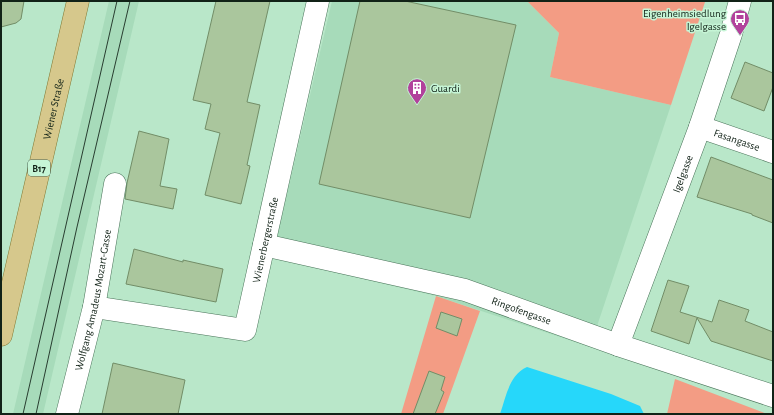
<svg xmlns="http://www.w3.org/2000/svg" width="774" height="415" font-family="'Alegreya Sans',sans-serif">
<rect width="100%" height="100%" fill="#b9e7c9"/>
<path fill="#a7dbba" d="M109 1H139L43 414H13Z
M332 1H527L559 33 550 77 671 105 590 347 436 296 272 258Z"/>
<path fill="#f39c84" d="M527 1H690L705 2 671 105 550 77 559 33Z
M436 296 480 311 443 414H401Z
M675 379 767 414H667Z"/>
<path fill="#26d7fa" d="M527 367 611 394 640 406 644 414H500C506 397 509 375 527 367Z"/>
<path fill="#aac69d" stroke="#728d67" d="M1 1H24L21 19 16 23 1 27Z
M216 1H270L247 102 260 105 247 165 250 166 241 204 205 195 220 133 205 129 211 104 193 100Z
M360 1H405L516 25 470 218 319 184Z
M745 62 773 73V87L764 111 731 98Z
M139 131 169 139 160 186 177 189 173 209 125 199 127 183Z
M711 157 773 180V223L752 215V214L697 197Z
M134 249 183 262V260L223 269 216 302 126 284Z
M668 280 689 286 680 312 712 322 719 300 749 310 745 321 773 332V361L711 341 697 318 689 344 651 331Z
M441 312 462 319 457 336 436 328Z
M113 363 185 380 178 414H102Z
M429 371 445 377 441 390 444 392 435 414H413Z"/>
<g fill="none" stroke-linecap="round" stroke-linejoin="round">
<defs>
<g id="minor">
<path id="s1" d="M700 127 773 152"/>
<path id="s2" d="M264 245 465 290 618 345 773 396"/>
<path id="s3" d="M94 307 245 330 318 1"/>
<path id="s4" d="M618 345 700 127 731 34 740 1"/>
<path id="s5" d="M67 414 94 307 115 184"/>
</g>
<g id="major">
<path id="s6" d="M1 335 78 1"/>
</g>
</defs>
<use href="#minor" stroke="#4a745a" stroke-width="23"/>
<use href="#major" stroke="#807631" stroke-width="23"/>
<use href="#minor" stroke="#fff" stroke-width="22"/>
<use href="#major" stroke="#d6c88c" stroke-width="22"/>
<path stroke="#283d30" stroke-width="1" d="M23 414 117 1
M36 414 77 227 130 1"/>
</g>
<defs>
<symbol id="bus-pin" viewBox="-11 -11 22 30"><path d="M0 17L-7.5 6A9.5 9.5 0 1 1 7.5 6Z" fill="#b2419c" stroke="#c6f5d6"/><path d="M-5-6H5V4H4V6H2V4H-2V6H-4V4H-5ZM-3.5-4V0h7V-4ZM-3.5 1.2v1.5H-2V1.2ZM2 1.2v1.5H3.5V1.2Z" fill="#fff"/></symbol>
<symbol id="building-pin" viewBox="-11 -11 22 30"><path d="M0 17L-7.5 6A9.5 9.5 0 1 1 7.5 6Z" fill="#b2419c" stroke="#c6f5d6"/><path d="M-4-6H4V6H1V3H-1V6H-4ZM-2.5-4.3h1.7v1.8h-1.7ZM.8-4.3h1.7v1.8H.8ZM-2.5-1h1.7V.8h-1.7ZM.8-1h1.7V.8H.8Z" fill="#fff"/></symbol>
</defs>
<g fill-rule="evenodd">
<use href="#bus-pin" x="729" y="8" width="22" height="30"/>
<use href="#building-pin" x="406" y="77" width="22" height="30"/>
</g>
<g text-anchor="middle" stroke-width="3" stroke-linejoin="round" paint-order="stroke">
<rect fill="#c6f5d6" stroke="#476150" stroke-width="1" x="28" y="160" width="22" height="16" rx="3"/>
<g font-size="10" font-weight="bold" fill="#112217">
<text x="39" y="172">B17</text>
</g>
<g font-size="11" fill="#112217" stroke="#c6f5d6" text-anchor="end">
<text x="726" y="17">Eigenheimsiedlung<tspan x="726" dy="13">Igelgasse</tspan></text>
<text x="431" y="92" text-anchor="start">Guardi</text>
</g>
<g font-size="11" fill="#112217" stroke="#c6f5d6">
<text dy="4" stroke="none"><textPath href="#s6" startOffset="232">Wiener Straße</textPath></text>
<text dy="4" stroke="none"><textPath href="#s1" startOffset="39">Fasangasse</textPath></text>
<text dy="4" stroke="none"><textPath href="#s4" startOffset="183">Igelgasse</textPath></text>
<text dy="4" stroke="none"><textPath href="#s3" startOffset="245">Wienerbergerstraße</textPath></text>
<text dy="4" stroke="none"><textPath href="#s5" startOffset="117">Wolfgang Amadeus Mozart-Gasse</textPath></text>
<text dy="4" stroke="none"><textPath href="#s2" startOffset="266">Ringofengasse</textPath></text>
</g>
</g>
<rect width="774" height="415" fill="none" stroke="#112217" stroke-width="4"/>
</svg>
